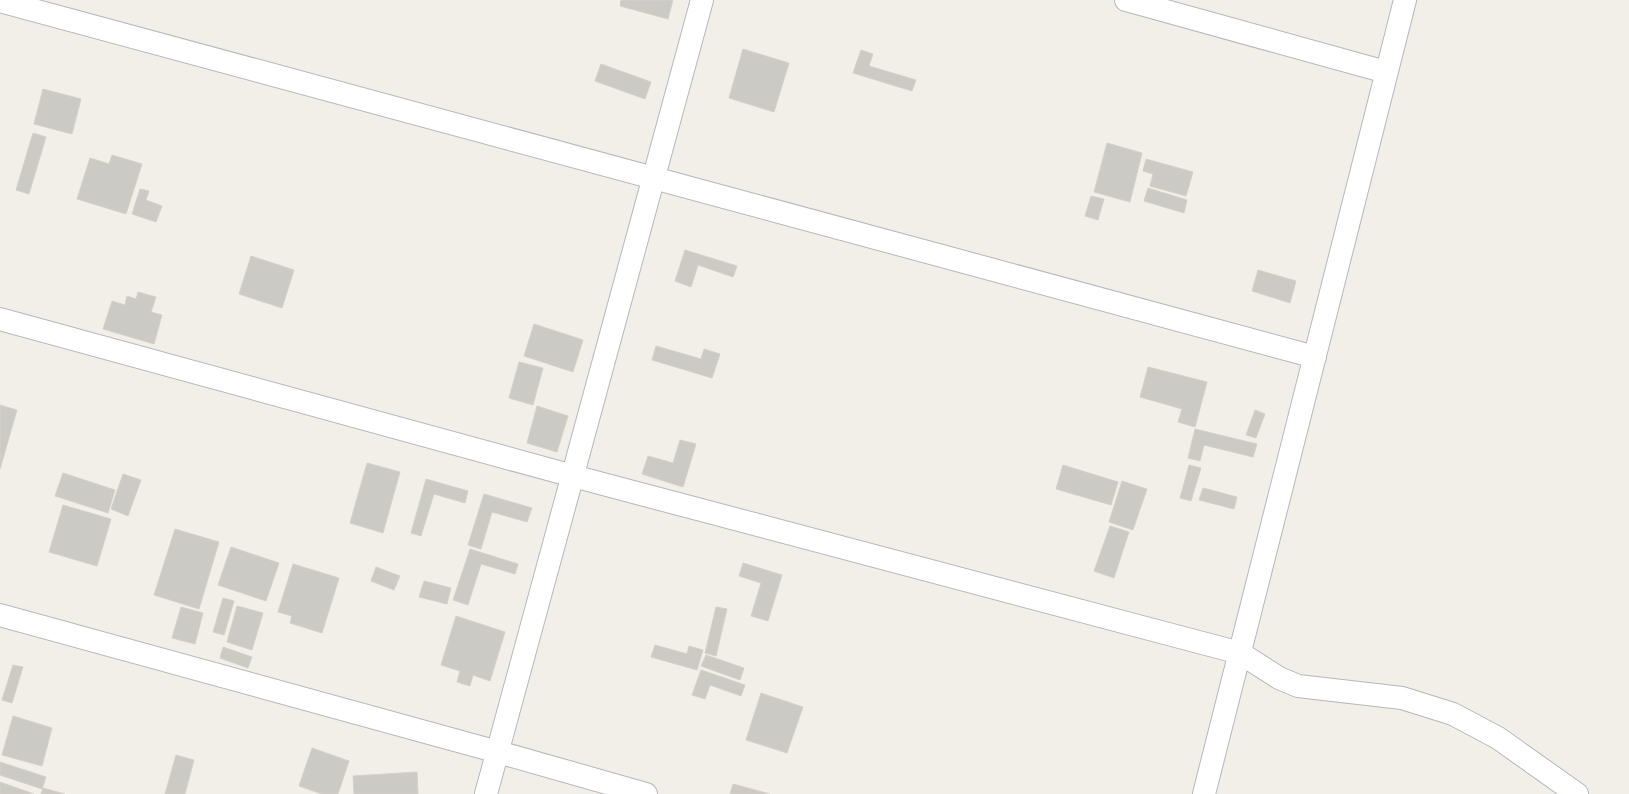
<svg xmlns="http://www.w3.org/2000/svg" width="1629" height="794" font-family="'Alegreya Sans',sans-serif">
<rect width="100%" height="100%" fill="#f1efe8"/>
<path fill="#cccac5" stroke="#d6d1c6" d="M621 0H673L668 19 620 6Z
M743 49 789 63 774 112 729 98Z
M861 50 873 54 869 66 916 80 912 91 853 73Z
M601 64 651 82 645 99 595 81Z
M43 89 81 99 72 134 34 124Z
M33 133 46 137 29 194 16 190Z
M1107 143 1142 153 1130 202 1094 192Z
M112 155 142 164 126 214 77 199 90 158 109 164Z
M1146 159 1193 172 1186 196 1150 186 1153 174 1143 171Z
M1148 188 1187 200 1184 213 1144 201Z
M140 189 149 191 146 200 162 206 156 222 132 214Z
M1091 196 1104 199 1098 220 1085 216Z
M685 250 737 266 733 277 698 265 691 287 675 281Z
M251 256 294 270 282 308 239 294Z
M1258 270 1296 281 1290 303 1252 291Z
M138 292 156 297 151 312 162 315 154 344 103 329 112 301 125 305 127 296 136 299Z
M534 324 583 340 573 372 524 356Z
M656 346 701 359 704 349 720 354 712 378 652 360Z
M519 362 543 368 533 405 509 398Z
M1148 367 1207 382 1195 427 1178 422 1182 409 1140 397Z
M0 405 17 410 0 469Z
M537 406 568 416 557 452 527 443Z
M1255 410 1265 414 1256 438 1246 435Z
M1195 429 1257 444 1253 457 1204 445 1200 461 1188 458Z
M680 440 696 444 683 487 642 474 648 456 673 463Z
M367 463 400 472 383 533 350 523Z
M1063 465 1118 482 1111 505 1056 489Z
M1189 465 1201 468 1191 501 1180 498Z
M63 473 115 490 108 513 55 496Z
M123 474 141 480 128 516 111 509Z
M426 479 468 491 465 503 434 494 421 536 411 533Z
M1122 481 1147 489 1133 530 1109 522Z
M1203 488 1237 497 1234 509 1199 500Z
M484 494 532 508 527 522 492 512 481 549 468 545Z
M63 505 111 519 97 566 49 552Z
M1110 526 1129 532 1114 578 1094 571Z
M175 529 219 542 199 609 154 595Z
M231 547 279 563 266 601 218 585Z
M470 549 518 564 515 574 481 564 468 605 453 600Z
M743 563 782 575 768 621 751 616 761 583 739 576Z
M293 564 339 578 322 633 290 623 292 616 278 612Z
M376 567 400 576 394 590 371 581Z
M424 581 451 588 447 604 419 597Z
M223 598 234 601 224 635 213 632Z
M237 606 263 613 252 650 227 642Z
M181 607 203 613 195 644 172 638Z
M716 607 727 609 716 656 705 653Z
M456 616 505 632 490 681 473 675 470 686 457 682 460 671 441 665Z
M655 645 687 654 689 646 703 650 697 670 651 657Z
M223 647 252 657 248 668 220 658Z
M706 655 744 668 740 680 701 666Z
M13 665 23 667 12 703 2 700Z
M701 670 745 685 741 696 710 685 705 699 692 695Z
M761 693 803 707 787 753 746 740Z
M13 716 52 728 42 766 2 755Z
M312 748 349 761 338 794H322L299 786Z
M176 755 194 760 185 794H165Z
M0 762 46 777 42 789 0 775Z
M417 772 418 794H354L353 776Z
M0 782 34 794H0Z
M733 784 770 794H730Z
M43 788 65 794H41Z"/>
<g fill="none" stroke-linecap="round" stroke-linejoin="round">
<defs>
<path id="street" d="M1126 0 1386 72
M0 1 1315 357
M0 319 573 476 1240 653 1279 678 1298 686 1402 698 1453 714 1498 738 1577 794
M0 615 498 752 646 794
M486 794 702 0
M1204 794 1405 0"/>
</defs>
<use href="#street" stroke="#b5b8bc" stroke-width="24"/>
<use href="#street" stroke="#fff" stroke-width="22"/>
</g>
</svg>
